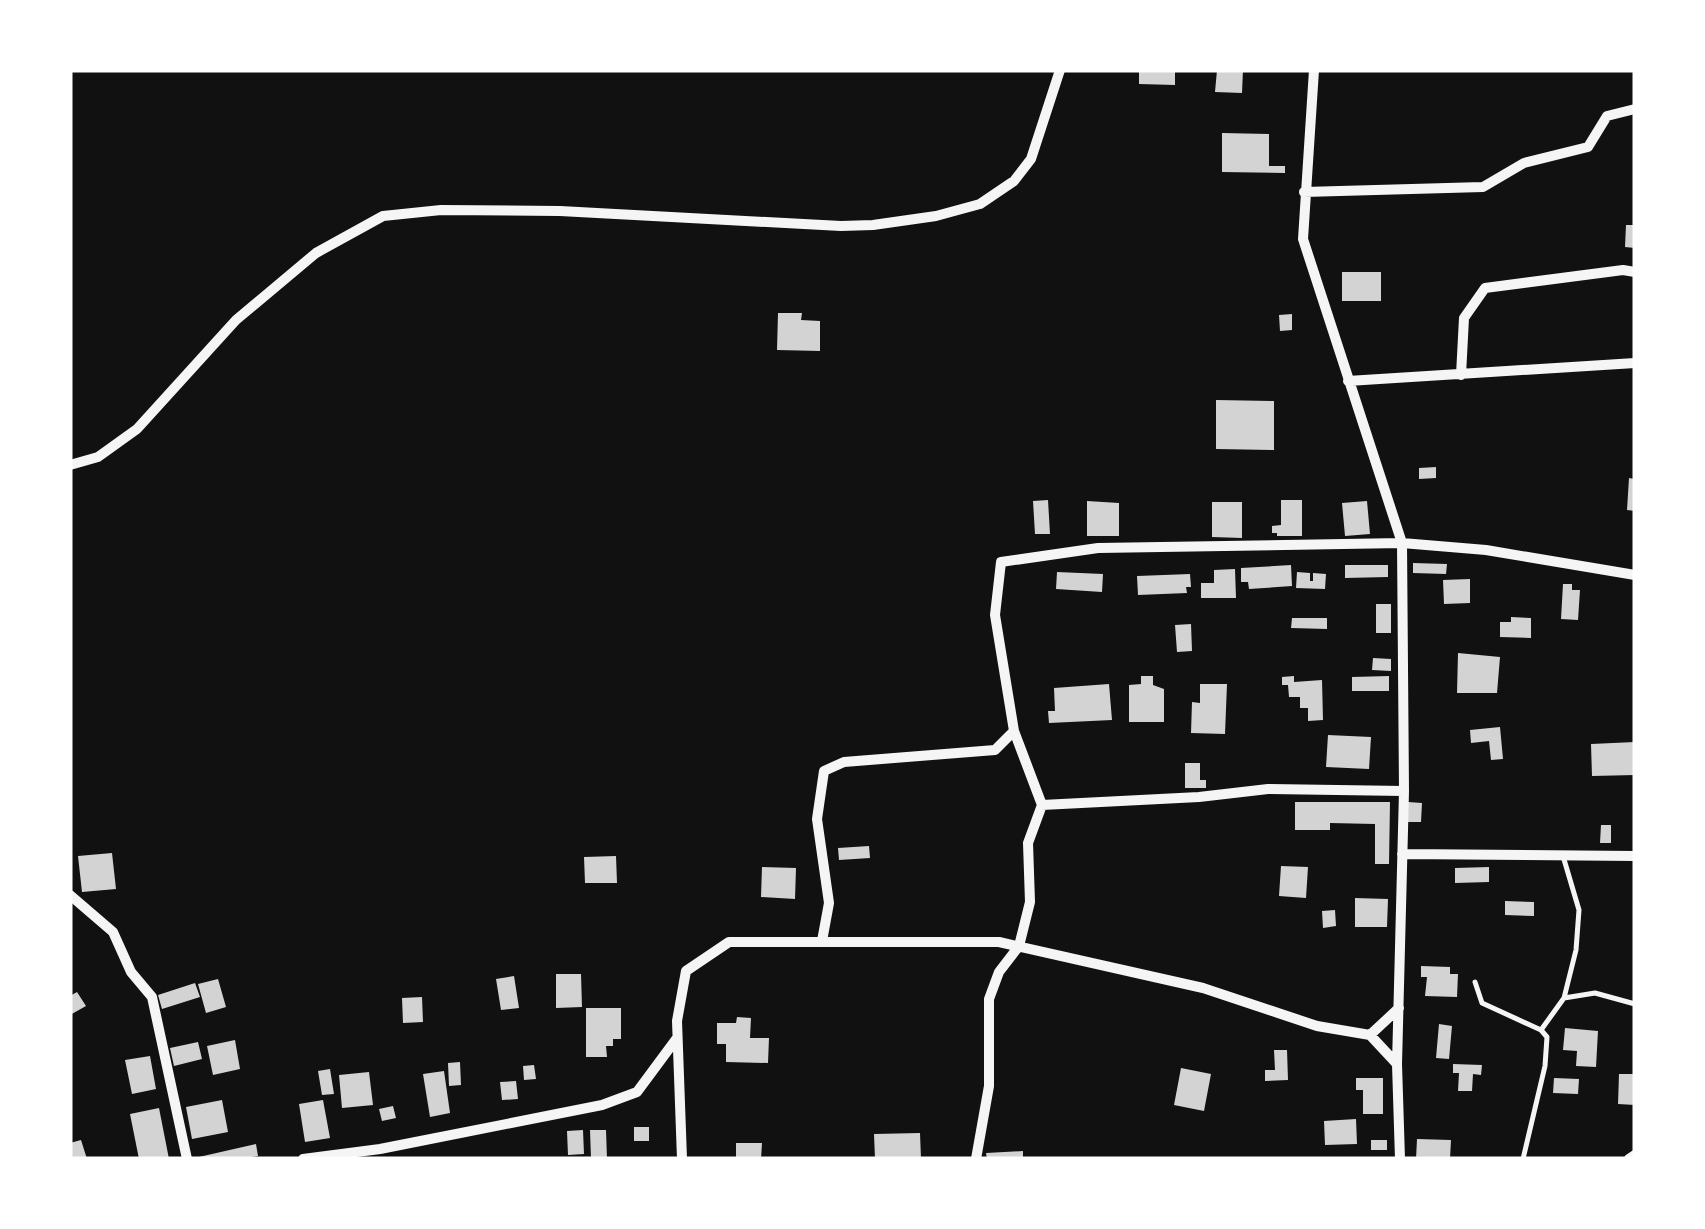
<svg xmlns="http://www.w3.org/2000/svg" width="1705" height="1229" font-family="Helvetica,sans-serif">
<rect width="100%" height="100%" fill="#111"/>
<path fill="#d3d3d3" d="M1139 70H1175V85L1139 84Z
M1217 70H1243L1242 93 1215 92Z
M1222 133 1269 134V166H1285V173L1222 172Z
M1626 225H1635V248L1625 247Z
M1342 272H1381V301H1342Z
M778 313H802L801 320 820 321V351L777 350Z
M1292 314V330L1280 331 1279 315Z
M1216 400 1274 401V450L1216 449Z
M1436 467V478L1419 479V468Z
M1629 478 1635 479V511L1627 510Z
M1048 500 1050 534H1035L1033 501Z
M1281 500H1302V536H1277V533H1272V526L1281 525Z
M1087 501 1119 503V536H1087Z
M1367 501 1370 534 1345 536 1342 503Z
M1212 502H1242V538L1212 537Z
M1413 563 1447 564 1446 574 1413 573Z
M1291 565 1292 586 1249 589 1248 582H1241V568Z
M1345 565H1388V577L1345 578Z
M1235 569 1236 598H1201V583H1214V570Z
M1057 572 1103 574 1102 592 1056 589Z
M1297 572 1310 573V581H1313V573L1326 574 1325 589 1296 588Z
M1190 574 1191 587H1186L1187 593 1138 595 1137 576Z
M1470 579V603L1444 604 1443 580Z
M1563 584H1572V590H1580L1578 620 1561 619Z
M1376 604H1391V633H1376Z
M1511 617 1531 618V638L1500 637V622H1511Z
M1292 618H1327V629L1291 628Z
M1191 624 1192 651 1177 652 1175 625Z
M1458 653 1500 657 1497 693H1457Z
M1373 658 1391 659V671L1372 670Z
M1141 676H1153V685L1164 689V722H1129V685L1141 684Z
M1294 676V682L1322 680 1323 720 1308 721V708H1300V697H1289L1288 685H1282V677Z
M1389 676V691H1352V677Z
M1109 684 1112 720 1049 723 1048 711H1055L1054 688Z
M1200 684H1227L1225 734 1191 733 1192 702 1200 703Z
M1500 727 1503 759 1491 760 1489 741 1471 743 1470 730Z
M1328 735 1371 737 1369 769 1326 767Z
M1635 742V775L1592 776 1591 744Z
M1185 763H1200V780H1206V788H1185Z
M1295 802H1390L1389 864H1375V824L1330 823V830H1295Z
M1408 802 1422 803 1421 822H1407Z
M1601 825H1611V843H1600Z
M869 846 870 858 839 860 838 848Z
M112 853 116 889 82 892 78 856Z
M616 856 617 883H585L584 857Z
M1281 866 1308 867 1306 898 1279 896Z
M762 867 796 868 795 899 761 897Z
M1489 867V882L1455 883V868Z
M1355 898 1388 899 1387 927H1355Z
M1505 901 1534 902V916L1505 915Z
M1335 910 1336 926 1323 928 1322 911Z
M1421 966 1450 967V974H1458L1457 997 1425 996 1427 977H1421Z
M556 974H581L582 1007 556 1008Z
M514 976 519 1008 501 1010 496 979Z
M218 979 226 1007 206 1013 198 984Z
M195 983 200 997 162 1009 158 995Z
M77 992 86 1006 70 1015V996Z
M422 997 423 1022 403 1023 402 998Z
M586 1008H621V1039H613V1046H606L607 1057H586Z
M737 1017 751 1018 750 1038H769L768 1063 726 1062V1044H717V1023H736Z
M1439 1024 1452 1026 1449 1059 1436 1058Z
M1565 1028 1598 1031 1596 1067 1576 1066 1577 1051 1563 1050Z
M235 1040 240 1069 213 1075 207 1046Z
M198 1042 202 1059 174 1066 170 1048Z
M1274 1050H1287L1288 1080 1265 1081V1070H1275Z
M150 1056 156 1089 132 1094 125 1060Z
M460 1062 461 1085 449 1086 448 1063Z
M1453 1064 1482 1065 1481 1075 1473 1074 1472 1091H1458L1459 1073H1453Z
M534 1065 536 1079 524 1080 523 1066Z
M1181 1068 1211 1074 1204 1111 1174 1105Z
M330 1069 334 1094 322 1095 318 1071Z
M444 1071 450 1113 430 1117 423 1074Z
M369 1072 373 1105 342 1108 339 1075Z
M1619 1074H1635V1105L1618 1104Z
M1356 1078H1383V1114H1363V1090H1356Z
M1554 1078 1579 1079 1578 1094 1553 1093Z
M516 1081 518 1099 502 1100 500 1082Z
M222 1100 228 1132 192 1139 186 1107Z
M323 1100 330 1138 305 1142 299 1104Z
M393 1106 396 1118 382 1121 379 1109Z
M159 1108 169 1159H139L130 1114Z
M1356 1119 1357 1144 1325 1145 1324 1121Z
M634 1127H649V1141H634Z
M583 1130 584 1154 568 1155 567 1131Z
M590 1130H606L607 1159H591Z
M920 1133 921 1159H875L874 1134Z
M1417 1139 1451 1140 1450 1159H1416Z
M81 1140 87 1159H70V1143Z
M1371 1140H1387V1150H1371Z
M736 1143H762L761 1159H736Z
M256 1144 258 1156 241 1159H190Z
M1023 1151V1159H987L986 1153Z"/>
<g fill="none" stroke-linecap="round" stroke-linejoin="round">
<path stroke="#f5f5f5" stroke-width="5" d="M1475 982 1482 1003 1541 1030 1547 1037 1545 1066 1523 1159
M1564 998 1595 993 1635 1004
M1541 1030 1564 998 1576 950 1579 910 1563 856"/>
<path stroke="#f5f5f5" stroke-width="10" d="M1314 70 1303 239 1402 543 1404 791 1397 1064 1400 1159
M1304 192 1483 187 1524 163 1588 147 1607 116 1635 109
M1461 375 1464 318 1485 288 1623 270 1635 272
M1348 381 1635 363
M70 465 98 457 137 429 236 320 316 253 383 216 441 210 560 211 841 226 873 225 936 216 980 204 1014 181 1031 159 1060 70
M1014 731 1042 805 1199 797 1268 789 1404 791
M1402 854 1635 856
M70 895 113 932 131 972 152 997 187 1159
M822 941 829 903 817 819 824 771 844 762 995 750 1014 731 995 615 1001 562 1098 548 1402 543 1486 550 1635 575
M1370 1035 1397 1064
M303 1159 380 1149 602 1105 637 1092 677 1038
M682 1159 677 1021 686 971 729 942H999L1203 988 1317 1026 1370 1035 1399 1008
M976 1159 989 1086V999L999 972 1019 946 1030 902 1028 843 1042 805
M1629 1159 1635 1155"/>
</g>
<rect width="1705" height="1229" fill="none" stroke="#ffffff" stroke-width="145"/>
</svg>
